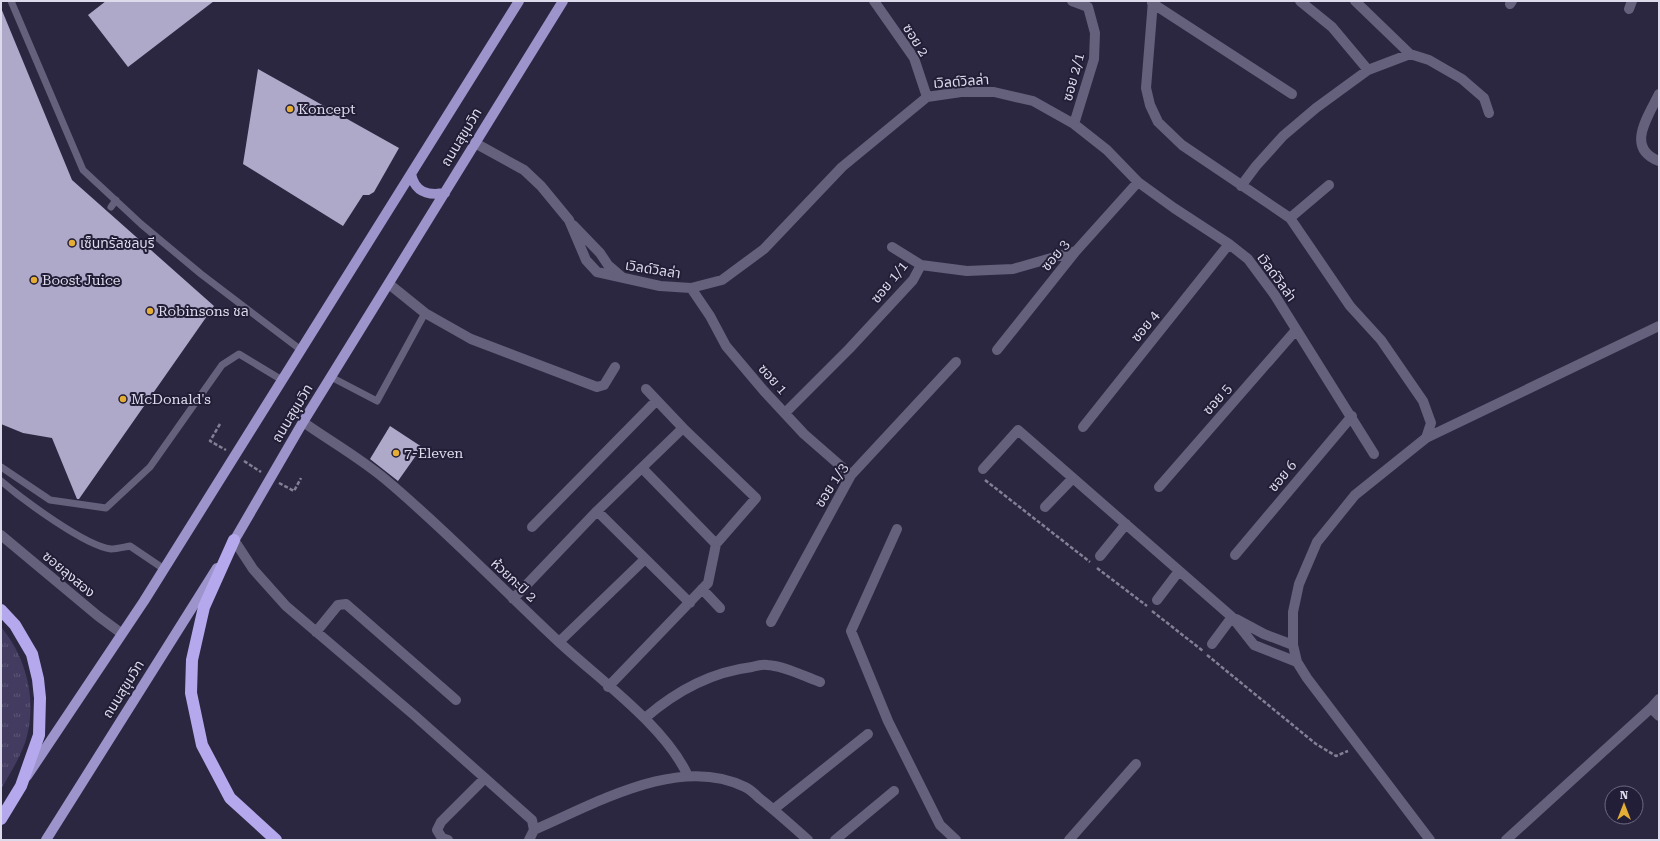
<svg xmlns="http://www.w3.org/2000/svg" width="1660" height="841" font-family="'Roboto Serif','Noto Sans Thai',serif">
<defs>
<pattern id="grass-tufts" width="24" height="20" patternUnits="userSpaceOnUse"><rect width="24" height="20" fill="#433c60"/><path d="M3 7l-1-3M5 7V3M7 7l1-3M15 17l-1-3M17 17v-4M19 17l1-3" fill="none" stroke="#5e5877"/></pattern>
</defs>
<rect width="100%" height="100%" fill="#2c2741"/>
<path fill="url(#grass-tufts)" d="M1 627C27 658 38 703 25 743 19 759 10 774 1 789Z"/>
<path fill="#aea9c9" d="M106 1H214L128 67 88 15Z
M1 8 72 180 214 306 79 499H77L52 438 23 433 1 424Z
M258 69 399 148 374 192 369 195H363L343 226 243 164Z
M390 426 422 447 398 481 370 459Z"/>
<g fill="none" stroke-linecap="round" stroke-linejoin="round">
<path stroke="#837f95" stroke-width="2.5" stroke-dasharray="4 2" stroke-linecap="butt" d="M220 424 210 441 226 450
M244 461 261 472
M985 480 1090 562
M279 483 294 491 301 478
M1097 568 1147 606
M1152 611 1203 651
M1207 655 1316 744 1336 756 1348 751"/>
<path stroke="#65617c" stroke-width="7" d="M11 1 83 170 141 224 201 274 301 350
M111 207 116 200
M331 377 377 401 425 313
M1 467 50 500 106 508 150 467 222 365 239 354 282 380
M1 481C22 499 85 546 111 549 117 549 124 547 130 546L164 569"/>
<path stroke="#65617c" stroke-width="10" d="M874 1 914 58 927 97
M1072 1 1088 7 1095 33 1094 59 1074 124
M1153 1 1146 88 1150 105 1158 122 1182 145 1290 218 1350 306 1381 340 1423 401 1431 423 1426 438
M1300 1 1332 27 1368 70
M1355 1 1410 54
M1152 3 1292 94
M1510 4 1512 1
M1629 9 1632 1
M1659 94C1648 117 1625 148 1659 161
M475 143 524 170 541 186 569 220 586 260 597 272 660 286 691 288 722 280 764 249 842 167 927 97 961 92H994L1033 101 1074 124 1107 150 1138 182 1174 208 1229 244 1248 259 1274 294 1374 454
M1241 186 1256 166 1283 136 1316 108 1368 70 1410 54 1429 60 1462 79 1484 98 1489 113
M1290 218 1329 185
M573 225 600 253 608 265 622 277
M892 247 921 265
M389 284 425 313 471 339 589 384 597 387 604 385 615 367
M691 288 710 316 726 346 764 391 804 434 851 475
M997 350 1076 251 1138 182
M646 389 683 428
M785 413 849 349 913 280 921 265 967 271 1013 269 1076 251
M303 422C330 441 360 458 385 479 446 530 501 588 559 642 600 680 665 726 688 776
M1083 427 1229 244
M642 468 716 544
M983 469 1018 430 1232 617 1254 645 1297 662
M1159 487 1296 330
M1045 507 1073 478
M597 511 690 603
M532 527 656 401
M897 529 851 631 888 721 940 825 956 840
M1 535 98 616 121 633
M234 540 253 569 286 606 414 715 532 820 534 830 529 840
M1235 555 1352 416
M1100 556 1126 524
M702 589 720 608
M513 599 597 511 683 428 756 498 716 544 708 583 608 687
M1157 600 1179 571
M1236 619 1264 634 1293 645
M771 622 851 475 956 362
M316 632 338 605 346 604 456 700
M559 642 645 559
M1212 644 1232 617
M1651 708 1659 699
M645 718C675 692 711 672 752 667 756 666 762 664 767 665 785 666 803 676 820 682
M774 809 868 734
M534 830C595 804 679 754 745 787 750 789 755 794 759 798 776 811 792 826 808 840
M448 840 442 838 437 830 441 822 485 778
M835 840 894 791
M1069 840 1136 764
M1430 840 1307 678 1297 662 1293 645V612L1299 584 1317 542 1355 495 1426 438 1659 326
M1506 840 1651 708 1659 716"/>
<path stroke="#9e94cc" stroke-width="10" d="M411 174C415 192 427 196 445 193
M231 546 303 422 563 1
M27 776 144 601 519 1
M46 840 217 568"/>
<path stroke="#b5a8ec" stroke-width="12" d="M234 540 204 607 192 660 191 693 202 745 230 798 276 840
M1 610 15 625 32 654 38 679 40 698 39 735 21 786 1 819"/>
</g>
<g fill="#e4ad35" stroke="#231e37" stroke-width="1.5">
<circle cx="290" cy="109" r="4"/>
<circle cx="72" cy="243" r="4"/>
<circle cx="34" cy="280" r="4"/>
<circle cx="150" cy="311" r="4"/>
<circle cx="123" cy="399" r="4"/>
<circle cx="396" cy="453" r="4"/>
</g>
<g text-anchor="middle" stroke-width="4" stroke-linejoin="round" paint-order="stroke">
<g font-size="14" fill="#dcdaeb" stroke="#231e37">
<text transform="translate(916 40) rotate(58)" y="5">ซอย 2</text>
<text transform="translate(1073 77) rotate(-75)" y="5">ซอย 2/1</text>
<text transform="translate(961 81) rotate(-4)" y="5">เวิลด์วิลล่า</text>
<text transform="translate(461 137) rotate(-59)" y="5">ถนนสุขุมวิท</text>
<text transform="translate(1055 255) rotate(-51)" y="5">ซอย 3</text>
<text transform="translate(653 269) rotate(9)" y="5">เวิลด์วิลล่า</text>
<text transform="translate(1277 277) rotate(54)" y="5">เวิลด์วิลล่า</text>
<text transform="translate(889 282) rotate(-51)" y="5">ซอย 1/1</text>
<text transform="translate(1145 326) rotate(-51)" y="5">ซอย 4</text>
<text transform="translate(773 379) rotate(48)" y="5">ซอย 1</text>
<text transform="translate(1217 399) rotate(-49)" y="5">ซอย 5</text>
<text transform="translate(292 413) rotate(-59)" y="5">ถนนสุขุมวิท</text>
<text transform="translate(1282 476) rotate(-50)" y="5">ซอย 6</text>
<text transform="translate(831 485) rotate(-58)" y="5">ซอย 1/3</text>
<text transform="translate(69 574) rotate(40)" y="5">ซอยลุงสอง</text>
<text transform="translate(514 580) rotate(43)" y="5">ห้วยกะปิ 2</text>
<text transform="translate(123 689) rotate(-58)" y="5">ถนนสุขุมวิท</text>
</g>
<g font-size="14" fill="#dcdaeb" stroke="#231e37" text-anchor="start">
<text x="298" y="114">Koncept</text>
<text x="80" y="248">เซ็นทรัลชลบุรี</text>
<text x="42" y="285">Boost Juice</text>
<text x="158" y="316">Robinsons ชล</text>
<text x="131" y="404">McDonald's</text>
<text x="404" y="458">7-Eleven</text>
</g>
</g>
<rect width="1660" height="841" fill="none" stroke="#dcdaeb" stroke-width="4"/>
<g transform="translate(1624 805)"><circle r="19" fill="#231e37" stroke="#6d697f"/>
<path d="M0-3L7 15L0 10L-7 15Z" fill="#e4ad35"/>
<text y="-6" font-size="11" font-weight="bold" text-anchor="middle" fill="#dcdaeb">N</text>
</g>
</svg>
